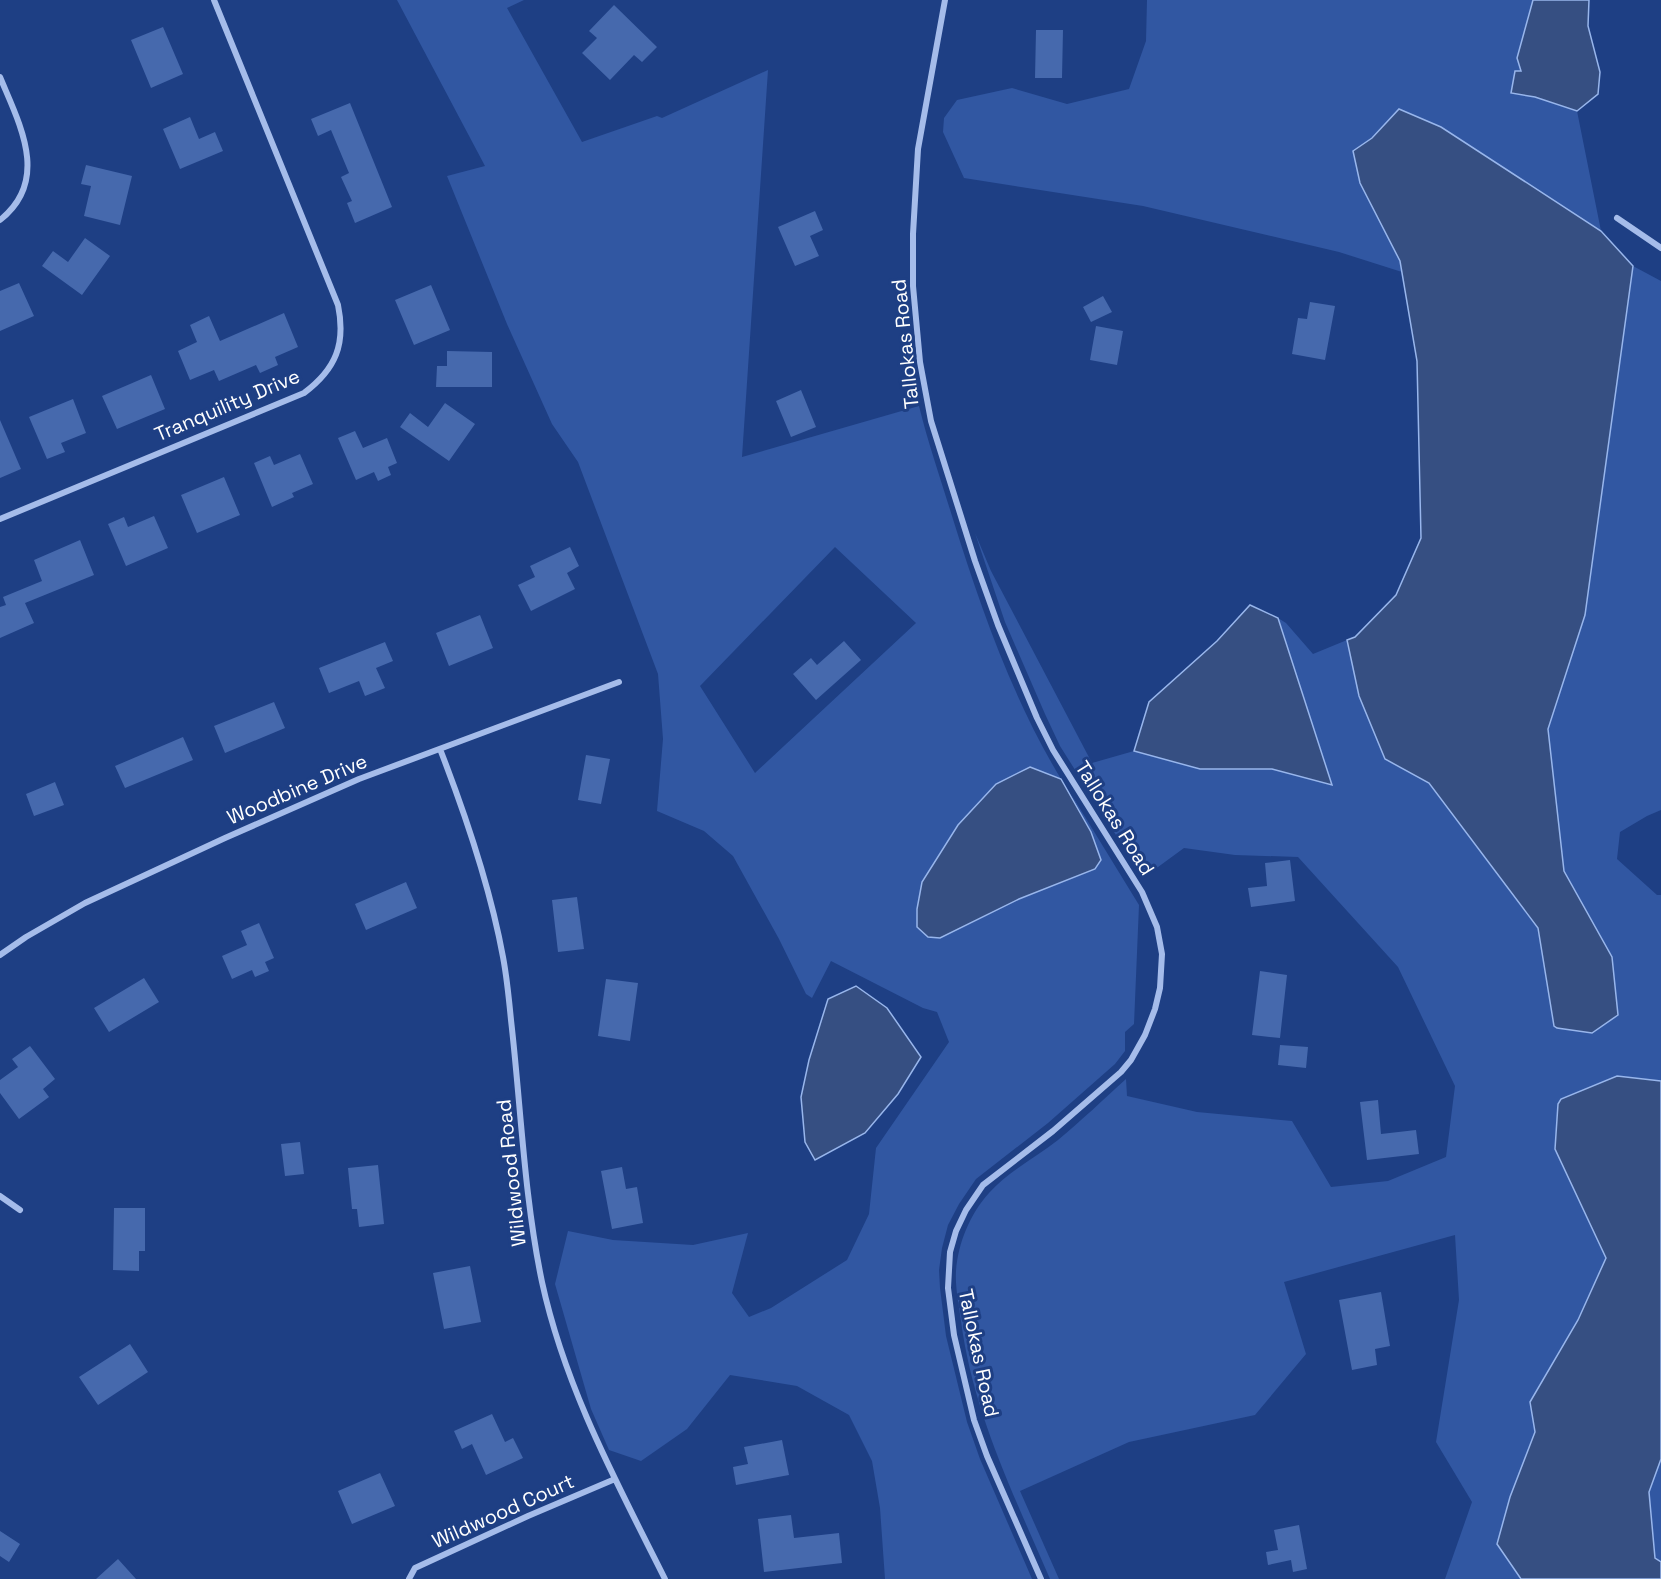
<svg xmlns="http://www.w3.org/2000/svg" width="1661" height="1579" font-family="'Space Grotesk',sans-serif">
<rect width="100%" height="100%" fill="#1e3f84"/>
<path fill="#3157a2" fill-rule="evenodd" d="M397 0H524L507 8 582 142 657 116 662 118 768 70 742 457 919 406C928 443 941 480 952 516 980 606 1012 698 1061 779L1030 767 996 784 958 825 1020 899 1095 869 1101 860 1091 832 1071 794 1139 905 1134 1024 1125 1032V1051L1115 1064 1048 1123 976 1179 959 1204 948 1225 942 1248 939 1270 940 1288 946 1336 967 1422 980 1459 1032 1579H885L880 1508 872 1461 849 1415 797 1386 730 1375 687 1429 641 1461 609 1450 591 1409 555 1284 568 1231 613 1240 693 1245 748 1233 732 1293 749 1317 771 1308 847 1260 869 1214 876 1148 949 1042 937 1012 923 1008 831 961 812 998 806 994 779 939 733 856 704 831 657 811 663 739 658 674 578 462 552 424 507 324 447 176 485 166ZM835 547 916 623 755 773 700 686Z
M1147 0H1533L1517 58 1522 72 1511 93 1535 97 1577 111 1601 231 1441 127 1399 109 1372 138 1354 151 1400 261 1402 272 1339 252 1143 206 964 178 943 132 944 118 957 100 1012 88 1067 104 1129 89 1146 41Z
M1633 266 1661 281V810L1647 816 1620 832 1617 859 1657 895H1661V1081L1617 1076 1562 1099 1558 1104 1555 1149 1606 1258 1578 1320 1530 1402 1535 1432 1510 1497 1497 1544 1521 1579H1445L1472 1502 1436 1442 1459 1300 1455 1235 1284 1282 1306 1354 1255 1415 1129 1442 1020 1491 1059 1579H1050C1014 1495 973 1413 961 1321 959 1305 955 1288 956 1271 958 1243 970 1214 989 1193 1008 1172 1036 1157 1058 1140 1081 1121 1104 1099 1126 1079L1127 1096 1197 1112 1292 1121 1331 1187 1388 1181 1446 1157 1455 1086 1398 967 1298 857 1235 855 1184 848 1143 878 1060 746 1045 714 1005 622 975 533 991 571 1092 763 1134 751 1200 769H1272L1332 785 1278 618 1286 623 1313 654 1347 640 1359 696 1385 759 1429 783 1538 928 1554 1026 1557 1028 1592 1033 1612 958 1564 871 1548 729 1585 615Z
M1661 1459V1562L1655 1558 1649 1492Z"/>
<path fill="#364f82" stroke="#98b6ec" stroke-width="1.5" d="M1533 0H1589L1588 26 1600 72 1598 94 1577 111 1535 97 1511 93 1515 71H1521L1517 58Z
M1399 109 1441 127 1601 231 1633 266 1585 615 1548 729 1564 871 1612 957 1618 1015 1592 1033 1557 1028 1554 1026 1538 928 1429 783 1385 759 1359 696 1347 640 1355 637 1396 595 1421 538 1417 361 1400 261 1360 183 1353 151 1372 138Z
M1250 605 1278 618 1332 785 1272 769H1200L1134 751 1149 702 1217 641Z
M1030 767 1061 779 1091 832 1101 860 1095 869 1019 899 940 938 928 937 917 927V909L922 882 958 825 996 784Z
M856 986 887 1008 921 1057 898 1094 865 1133 815 1160 805 1142 801 1097 809 1060 828 999Z
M1617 1076 1661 1081V1459L1649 1492 1655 1558 1661 1562V1579H1521L1497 1544 1510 1497 1535 1432 1530 1402 1578 1320 1606 1258 1555 1149 1558 1104 1561 1099Z"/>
<path fill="#4669ad" d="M614 5 657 47 642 62 634 55 610 80 582 53 597 38 589 31Z
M163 27 183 74 151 88 131 40Z
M1036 30H1063L1062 78H1035Z
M350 103 392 207 355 223 347 203 352 201 341 177 349 173 331 130 318 136 311 119Z
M190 117 199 139 215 132 223 151 180 169 163 129Z
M86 165 132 176 120 225 84 216 91 186 81 184Z
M815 211 823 230 810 236 819 256 795 266 778 227Z
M85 238 110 256 82 295 42 266 53 251 68 262Z
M19 283 34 316 0 331V291Z
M431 285 450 330 414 345 395 300Z
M1103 296 1112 312 1091 322 1083 307Z
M1310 302 1335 306 1325 360 1292 354 1298 318 1307 319Z
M284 313 298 347 275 357 278 365 260 373 256 365 219 381 214 370 190 380 178 351 197 342 190 325 209 316 220 341Z
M1096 326 1123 331 1117 365 1090 360Z
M447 351 492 352V387H436L437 366H447Z
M151 375 165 409 117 429 102 396Z
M801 390 816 427 791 437 776 401Z
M73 399 86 433 61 443 65 452 47 459 29 417Z
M445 403 475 424 449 461 400 427 410 413 428 427Z
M0 420 21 469 0 478Z
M355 431 363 448 387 438 397 463 388 467 391 475 378 481 374 472 356 480 338 438Z
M300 454 313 484 292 493 294 497 272 507 254 463 270 456 274 465Z
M224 477 240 515 197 533 181 495Z
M154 516 168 548 126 566 108 524 124 517 128 527Z
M80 540 94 575 25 603 34 623 0 638V607L6 605 3 597 42 581 34 560Z
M570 547 579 566 567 573 575 589 531 611 518 585 535 577 530 566Z
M480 615 493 648 449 666 436 633Z
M844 641 861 660 816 700 793 674 811 658 817 665Z
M385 642 393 661 376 668 385 688 365 696 359 681 329 693 319 668Z
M274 702 285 728 225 753 214 726Z
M183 737 193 760 125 788 115 766Z
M586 755 610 759 601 804 578 800Z
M55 782 64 805 34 816 26 794Z
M1290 860 1295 901 1251 907 1248 888 1267 886 1265 863Z
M406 882 417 908 366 930 355 904Z
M577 897 584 949 558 952 552 900Z
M259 923 274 958 265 962 269 971 255 977 252 970 232 979 222 956 247 945 241 931Z
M1260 971 1287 975 1280 1038 1252 1035Z
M144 978 159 1002 109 1032 94 1008Z
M606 979 638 983 630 1041 598 1036Z
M1280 1045 1308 1047 1306 1068 1278 1065Z
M30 1046 55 1079 43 1089 49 1097 19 1119 0 1093V1080L18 1067 12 1059Z
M1378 1100 1381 1134 1416 1130 1419 1154 1367 1160 1360 1102Z
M300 1142 304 1174 285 1176 281 1144Z
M378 1165 384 1224 359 1227 357 1209H352L348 1168Z
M622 1167 626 1189 637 1187 643 1223 612 1229 601 1171Z
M114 1208H145V1251H139V1271L113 1270Z
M470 1266 481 1322 444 1329 433 1273Z
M1381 1292 1390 1346 1375 1349 1377 1365 1352 1370 1339 1300Z
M130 1344 148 1372 98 1405 79 1377Z
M492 1414 505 1442 513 1438 523 1458 486 1475 472 1444 462 1449 454 1431Z
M782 1440 789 1475 736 1485 733 1467 748 1464 744 1447Z
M380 1473 395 1506 352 1524 338 1491Z
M791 1515 794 1538 839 1533 842 1563 764 1572 758 1519Z
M1299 1525 1307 1569 1293 1572 1291 1560 1268 1565 1266 1552 1278 1550 1274 1530Z
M0 1531 20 1544 9 1562 0 1556Z
M118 1559 136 1579H96Z"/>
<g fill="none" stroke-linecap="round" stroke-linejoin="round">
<path stroke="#a5bcea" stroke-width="6" d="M945 0 918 149 913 234V286L920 362 931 421 975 561 998 625 1037 718 1053 750 1142 892 1157 927 1162 954 1160 988 1155 1009 1145 1035 1131 1060 1121 1072 1053 1131 983 1185 966 1210 956 1231 950 1252 948 1288 954 1335 974 1420 987 1456 1041 1579
M0 77C19 123 51 180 0 220
M1617 218 1661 248
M0 519 304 393C336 369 346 344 338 305L214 0
M440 749C466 816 490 886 503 957 507 978 509 999 511 1020 521 1107 524 1196 542 1282 565 1388 617 1483 665 1579
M0 955 26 937 85 903 225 838 359 779 619 682
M0 1196 20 1210
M409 1579 415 1568 528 1516 615 1479"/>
</g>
<g text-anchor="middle" stroke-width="6" stroke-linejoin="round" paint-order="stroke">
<g font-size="20" fill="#fff" stroke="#1e3f84">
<text transform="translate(905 344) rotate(-96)" y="7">Tallokas Road</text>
<text transform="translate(227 405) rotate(-23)" y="7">Tranquility Drive</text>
<text transform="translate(297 789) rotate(-23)" y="7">Woodbine Drive</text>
<text transform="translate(1115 818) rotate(58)" y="7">Tallokas Road</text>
<text transform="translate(511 1173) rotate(-96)" y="7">Wildwood Road</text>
<text transform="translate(979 1353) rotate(78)" y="7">Tallokas Road</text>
<text transform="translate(503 1511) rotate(-24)" y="7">Wildwood Court</text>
</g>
</g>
</svg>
